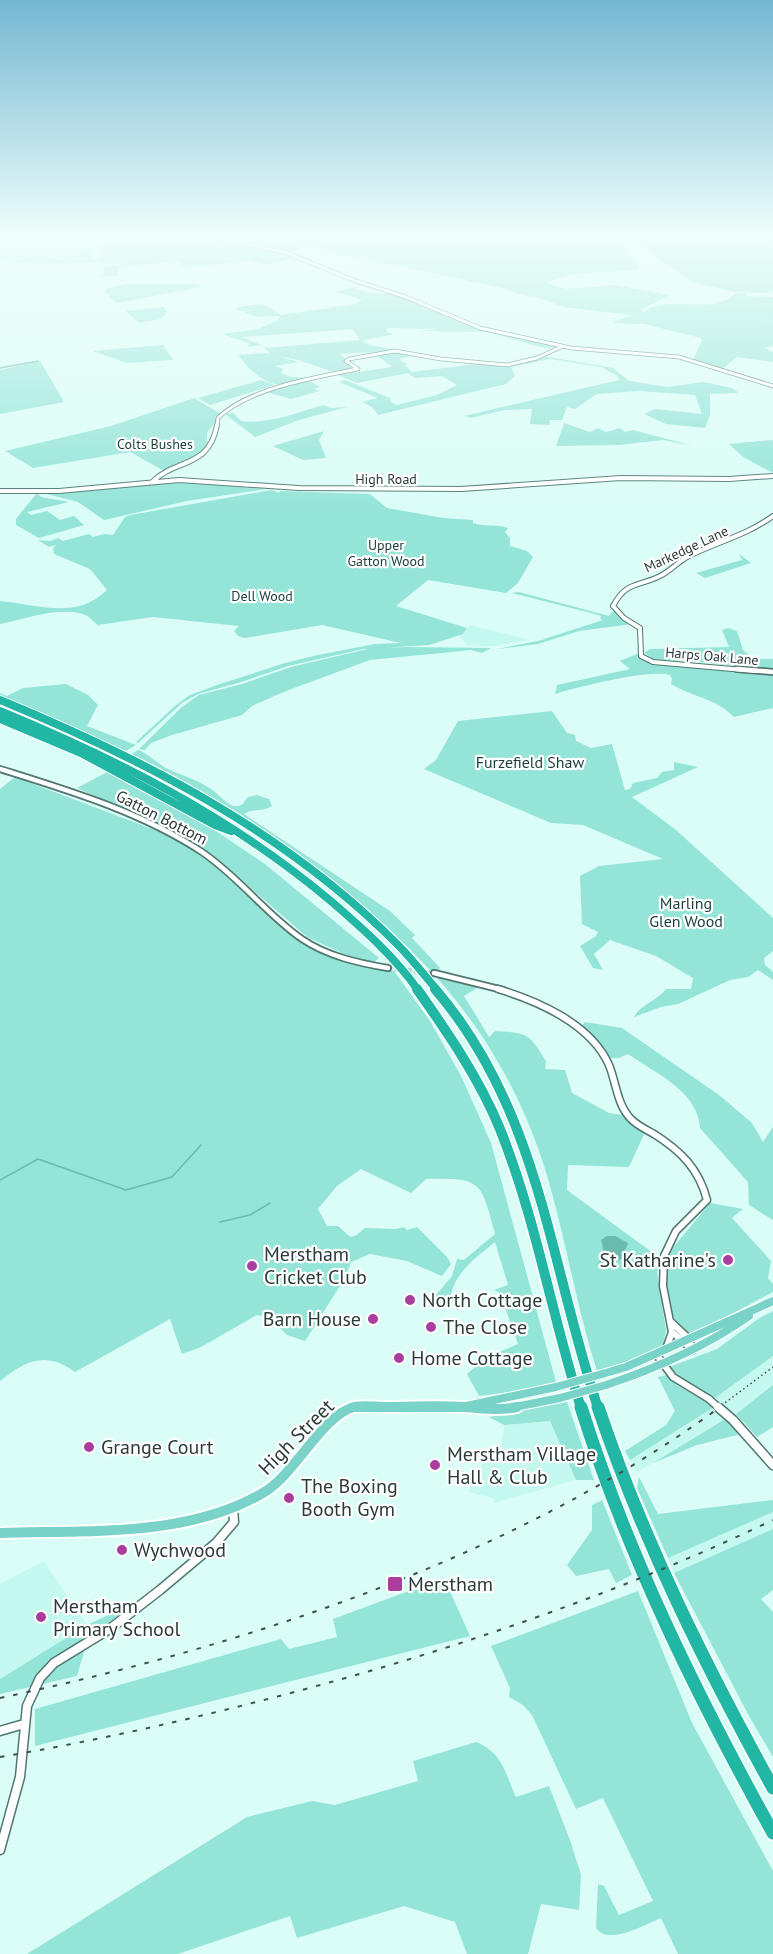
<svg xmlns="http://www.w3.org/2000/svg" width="773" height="1954" font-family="'PT Sans',sans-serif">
<rect width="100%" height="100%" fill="#dbfdf7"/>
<path fill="#c5f9f0" d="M4 238H97L92 263 0 260V240Z
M470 625 507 634 530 640 494 646H467V644L458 635 463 634Z
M773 1356V1385L736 1414 637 1472 630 1460 714 1407 715 1398Z
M550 1421 576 1480 494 1503 492 1498 469 1492 475 1468 481 1469 484 1458 499 1460 504 1425Z
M773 1512V1529L674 1573 668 1558Z
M44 1561 87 1625 0 1679V1584Z"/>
<path fill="#94e4d7" d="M141 238H166L196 245 216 238 287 254 268 258 270 259 289 256 295 258 264 265 250 260 188 268 181 266 178 261 118 268 117 276 100 277 105 273 103 267 116 266 132 261 47 264 0 260H22L26 257 65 259 79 255 76 252 91 250 93 258 99 260 100 251 98 244 133 246Z
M267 238H617L641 269C611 273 573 270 546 283L567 289 614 285 669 295 644 308 641 311 644 312C669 293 712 317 735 293H746V296L773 297V346L765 348 773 352V362L737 357 721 370 692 362 702 340 701 338 644 324 611 323 631 315 564 307 534 296 529 297 498 287 304 246 290 252 252 244Z
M638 238H773V291L766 293 735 292 692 282 644 249Z
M126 284H198L202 287 117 303 105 292 107 288Z
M359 286 355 289 377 294 392 293 426 303 490 330 558 347 544 348 487 332 417 331 440 329 390 328 386 329 389 333 394 334 362 341 370 345 397 350C377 353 360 352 340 354L355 368 340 374 298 360 272 355 264 348 360 340 352 329 242 337 261 345 248 347 249 343 222 334 258 329 278 320 280 316 256 317 244 312 254 310 238 311 237 307 263 304 281 315 355 304 362 300 335 292Z
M163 307 167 312 161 319 139 323 126 311Z
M163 345 173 360 127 363 93 351Z
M395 352 413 354 399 360 408 364 405 365 412 372 476 364 502 365 543 356 613 368 629 381 668 387 703 382 732 388 739 393 710 394V415L705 428 666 424 644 414 655 409 702 414 695 395 639 391 597 394 575 409 567 407 562 420H550L549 425 530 424 532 409 505 410 471 418 464 416 619 380 618 376 601 367 550 359 511 367 515 376 506 384 378 415 372 407 362 402 378 398 339 382 345 380 390 398 391 402 397 405 437 395 457 385 442 376 415 378 408 373 357 383 338 375 392 367 376 355Z
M266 353 299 362 275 366 283 369 281 373 291 377 308 378C301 380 292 385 285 385 264 386 249 369 238 355Z
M40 361 64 402 0 414V370Z
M261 380 275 385 210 405 198 398Z
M307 380 321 387 314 389 319 391 291 399 266 392Z
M194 398 221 414 207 433V441H213L203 456 166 472 130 452 33 468 5 451 111 426Z
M323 405 331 408 347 407 299 420 255 437 225 414 233 413 241 421C270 424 296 413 323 405Z
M564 423 590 432 598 428 606 432 620 428 625 432 633 430 693 446 663 440 619 445 556 446Z
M324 431 319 440 326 458 303 460 273 446Z
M773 440V473L743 457 729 444Z
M182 482 266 489 187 501 104 520 78 502 43 493Z
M272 490 279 493 280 491 370 494 387 508 443 518 473 520V523C485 527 495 524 508 528L505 532 510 538V546L527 551 533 557 518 583 506 593 428 580 396 606 467 628 463 634 429 645 363 649 288 666 241 682 198 694 182 703 138 743 136 742 175 706 190 695 217 685 285 663 318 655 375 644 401 643 322 625 245 638 238 636 234 631 239 626 153 617 98 625C92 621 90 616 83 614 55 607 28 619 0 624V601C40 605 76 620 107 590L90 569 54 554 53 548 56 545 49 547 38 540 50 541 58 538 63 541 89 534 93 537 104 534 113 535 125 517 130 515Z
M37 493 41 497 69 502 27 512 31 515 47 511 60 520 74 516 84 525 39 538 16 525V519Z
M739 554 751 563 705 578 696 573 742 560Z
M519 592 609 616 614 610 621 619 632 624 579 631 538 644 497 649 538 641 603 620 600 619 601 616 595 614 512 593Z
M728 628 737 631 743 650 754 659H773V670L689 661 655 660 644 653 650 649 729 647 722 630Z
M408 647 491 648 482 653 471 650 370 660 286 691 252 706 242 715 172 735 151 743 145 750 139 749 182 707 199 695 242 684 291 667 372 648Z
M639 653 652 662 771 673 773 675V708L734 717C716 698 692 697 671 684L672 679 670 675C649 669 578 687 555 694L557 685 630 669 620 661Z
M66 684 88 695 98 705 87 726 136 745 126 751 0 696V693L7 696 23 688Z
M552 711 567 733 575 735 576 741 591 748 612 744 625 790 630 789 633 783 657 778 662 772 674 770V762L698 767 632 797 676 830 773 918V951L764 958 765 965 773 972V980L758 970 748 977 730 980 678 1004 661 1007 634 1017C641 1004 657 1001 666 989H691L693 978 656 956 610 940 594 954 603 970 593 968 580 946 596 936 598 932 582 924 580 876 599 866 663 859 583 825 551 823 424 769 436 760 458 721Z
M138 750C145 752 155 761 164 767 179 775 197 779 211 789 219 794 229 808 238 806 244 805 244 801 248 797L257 795 269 799 272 806C263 812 253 808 244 814L390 911 415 935 412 938 440 968 439 970 431 971C344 879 244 809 132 754Z
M109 771 213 829 265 864 379 958 373 963 344 954 307 937 215 857 171 831 77 788Z
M15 777 168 835 208 860 300 941 341 960 394 971 430 1021 461 1076 491 1143 556 1382 518 1391 479 1396 467 1374 485 1358 518 1344 500 1293 494 1290 508 1285 495 1242C478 1256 455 1272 451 1295L454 1302 436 1304V1295L452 1276 457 1259 464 1260 495 1234C481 1181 482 1178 426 1179L411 1193 361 1169 337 1186 318 1209 327 1226H338L350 1237 355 1236 365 1228 395 1229 404 1227 407 1230 417 1227 447 1257 451 1264 442 1276 407 1261 370 1254 351 1262 345 1278 305 1341 287 1335 269 1317 257 1315 201 1347 182 1354 170 1319 75 1372C45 1351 27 1360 0 1381V789Z
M435 976 463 982 477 988 464 996 489 1037 495 1031C528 1033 529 1033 546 1061L545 1069 565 1070 572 1093 609 1113 623 1115 645 1132 629 1167 568 1165 567 1190 657 1256 663 1254 657 1272 666 1330 663 1347 627 1362 597 1371C578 1312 568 1252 552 1193 531 1113 491 1037 435 976Z
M585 1022 622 1028 719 1095 752 1123 763 1142 773 1127V1220L749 1205 748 1182 700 1128C698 1091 655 1073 628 1054L619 1058H611L588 1035 578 1030Z
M710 1203 743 1209 732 1218 771 1261 768 1278 773 1284V1292L690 1336 673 1318 663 1272 671 1250Z
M773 1311V1356L715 1398 679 1377 669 1367 717 1349 758 1319Z
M666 1375 677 1385 714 1407 630 1460 625 1451 666 1425 675 1411 658 1377Z
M773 1385V1427L757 1437 736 1414Z
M567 1402 594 1480H576L550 1421 504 1425 489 1417Z
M727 1418 741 1434 697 1445 653 1463Z
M639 1477 658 1514 773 1500V1512L668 1558 637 1488Z
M602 1500 632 1575 616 1583 609 1569 576 1576 567 1565 592 1530V1505Z
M773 1529V1590L761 1599 773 1612V1757L749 1716 674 1573Z
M444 1578 470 1636 35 1746V1709L281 1639 289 1649 337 1637 333 1619Z
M638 1591 692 1723 773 1871V1954H678L661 1918C644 1925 608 1946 596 1928L598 1884 604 1886 619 1915 653 1901 603 1798 576 1809 532 1715 523 1705 509 1697 510 1688 491 1646Z
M119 1610V1614L85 1648 77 1676 0 1694V1679L87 1625Z
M476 1742C503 1753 505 1773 516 1797L549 1786 571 1843 581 1875 579 1910 541 1904 528 1954H467L455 1922 404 1906 297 1938 290 1916 178 1954H27L247 1817 312 1801 335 1805 418 1781 413 1761Z"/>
<path fill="#6abbae" d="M607 1236H615L628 1243 622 1259 598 1264C605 1256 604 1250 601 1240Z"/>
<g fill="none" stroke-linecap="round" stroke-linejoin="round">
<path stroke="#6abbae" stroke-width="1.5" d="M0 368 38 361
M0 1180 38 1159 126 1190 172 1177 201 1145
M220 1222 250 1215 270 1203"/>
<path stroke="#b8d6d1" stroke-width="4.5" stroke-dasharray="4.5 2" stroke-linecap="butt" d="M388 968 434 973"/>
<defs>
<path id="minor-far4" d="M219 238 287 253 353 280 406 297 480 328 571 348 679 357 773 386
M217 426 218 418C248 388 317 377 358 369L346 361 349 359 395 351 441 359 507 365 537 358 561 347"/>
<path id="minor-far3" d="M152 482C176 458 209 469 217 425
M0 491H59L179 480 299 488 461 489 621 478 729 479 773 476
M755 671 653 662 641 656 640 628 624 618 613 606C626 582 636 587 658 577 670 572 677 562 689 556 717 542 747 535 773 516"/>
<path id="minor-far2" d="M737 669 773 672
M0 769C70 791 141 812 202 852 239 877 266 914 302 939 327 956 358 963 388 968
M434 973 503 990"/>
<path id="minor-far1" d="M498 989C538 1001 591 1024 609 1065 616 1082 617 1105 631 1119 638 1126 647 1130 654 1134 681 1151 699 1169 707 1200L676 1231 664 1256 663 1286 672 1332 693 1350
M670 1321 689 1339 693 1350
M666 1349 672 1332
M656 1354 673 1377 709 1399"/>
<path id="minor" d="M733 1420 773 1465
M0 1731 24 1724
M0 1850 20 1777 27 1706 40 1678 54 1663 111 1628 160 1590 216 1543 234 1522 233 1509"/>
<path id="major-far1" d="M602 1374 626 1367 773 1301
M606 1385C657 1368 705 1347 749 1316
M466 1406 556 1387
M351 1408H472
M510 1408 560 1398"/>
<path id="major" d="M0 1533C86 1530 191 1538 266 1491 295 1473 324 1414 354 1407 364 1405 376 1407 386 1407 412 1407 438 1405 463 1407 482 1408 498 1411 517 1407"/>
<path id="highway-far2" d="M0 700C145 760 286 832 398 945 412 959 424 975 437 990
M0 711C121 761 231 817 332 902 362 928 395 957 418 990
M0 719 81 753 215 825 231 831"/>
<path id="highway-far1" d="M417 989C448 1033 479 1078 500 1129 536 1219 552 1316 581 1408
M435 989C540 1111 549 1262 598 1408"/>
<path id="highway" d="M581 1407C628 1556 697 1696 773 1833
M598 1407C643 1540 705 1665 773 1788"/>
</defs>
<use href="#minor-far4" stroke="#507770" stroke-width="4.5"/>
<use href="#minor-far3" stroke="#507770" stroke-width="6"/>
<use href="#minor-far2" stroke="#507770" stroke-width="8"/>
<use href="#minor-far1" stroke="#507770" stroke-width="9"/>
<use href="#minor" stroke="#507770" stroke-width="11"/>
<use href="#major-far1" stroke="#fff" stroke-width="10"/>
<use href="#major" stroke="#fff" stroke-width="14"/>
<use href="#highway-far2" stroke="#fff" stroke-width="10"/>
<use href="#highway-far1" stroke="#fff" stroke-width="13"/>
<use href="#highway" stroke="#fff" stroke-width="16"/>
<use href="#minor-far4" stroke="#fff" stroke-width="3"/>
<use href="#minor-far3" stroke="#fff" stroke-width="4"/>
<use href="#minor-far2" stroke="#fff" stroke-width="4.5"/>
<use href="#minor-far1" stroke="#fff" stroke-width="6"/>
<use href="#minor" stroke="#fff" stroke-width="8"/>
<use href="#major-far1" stroke="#7ad3c9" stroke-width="8"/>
<use href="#major" stroke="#7ad3c9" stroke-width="10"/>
<use href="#highway-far2" stroke="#22b6a5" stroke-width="8"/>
<use href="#highway-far1" stroke="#22b6a5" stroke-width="10"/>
<use href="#highway" stroke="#22b6a5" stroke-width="13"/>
<path stroke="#3f514d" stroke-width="1.5" stroke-dasharray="1.5 3" stroke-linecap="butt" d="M718 1408 773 1367"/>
<path stroke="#3f514d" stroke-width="2" stroke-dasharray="4.5 9" stroke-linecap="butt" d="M0 1698C249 1645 514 1558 720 1407
M0 1757C125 1736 248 1706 370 1671 509 1630 643 1582 773 1520"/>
<defs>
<path id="minor-bridge-far1" d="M709 1399 719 1408"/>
<path id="minor-bridge" d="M718 1407 733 1420"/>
<path id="major-bridge" d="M556 1387 602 1374
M560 1398 606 1385"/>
</defs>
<use href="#minor-bridge-far1" stroke="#507770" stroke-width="9" stroke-linecap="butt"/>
<use href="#minor-bridge" stroke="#507770" stroke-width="11" stroke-linecap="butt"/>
<use href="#major-bridge" stroke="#fff" stroke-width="10" stroke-linecap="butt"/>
<use href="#minor-bridge-far1" stroke="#fff" stroke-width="6"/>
<use href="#minor-bridge" stroke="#fff" stroke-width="8"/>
<use href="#major-bridge" stroke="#7ad3c9" stroke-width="8"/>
</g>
<linearGradient id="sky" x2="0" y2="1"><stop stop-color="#75b7d1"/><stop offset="0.46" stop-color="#effefb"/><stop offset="1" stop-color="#effefb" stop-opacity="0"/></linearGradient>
<rect width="773" height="512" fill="url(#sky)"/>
<g fill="#aa3e9e" stroke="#fff" stroke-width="2">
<circle cx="728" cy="1260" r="6"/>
<circle cx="252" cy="1266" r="6"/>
<circle cx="410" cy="1300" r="6"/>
<circle cx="373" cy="1319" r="6"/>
<circle cx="431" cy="1327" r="6"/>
<circle cx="399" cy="1358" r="6"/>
<circle cx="89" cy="1447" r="6"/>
<circle cx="435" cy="1465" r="6"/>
<circle cx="289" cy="1498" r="6"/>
<circle cx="122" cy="1550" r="6"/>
<rect x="387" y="1576" width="16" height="16" rx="3"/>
<circle cx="41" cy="1617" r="6"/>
</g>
<g text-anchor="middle" stroke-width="4.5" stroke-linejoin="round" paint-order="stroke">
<g font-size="14" fill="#193f3a" stroke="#fff">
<text x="155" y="449">Colts Bushes</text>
<text x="386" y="550">Upper<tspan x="386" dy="16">Gatton Wood</tspan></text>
<text x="262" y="601">Dell Wood</text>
</g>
<g font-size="14" fill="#2b3b38" stroke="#fff">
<text x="386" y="484">High Road</text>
<text transform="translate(686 549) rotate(-25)" y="5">Markedge Lane</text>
<text transform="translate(712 656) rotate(5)" y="5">Harps Oak Lane</text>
</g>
<g font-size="16" fill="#193f3a" stroke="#fff">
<text x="530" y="768">Furzefield Shaw</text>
<text x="686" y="909">Marling<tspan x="686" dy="18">Glen Wood</tspan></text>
</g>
<g font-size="16" fill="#2b3b38" stroke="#fff">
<text transform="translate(162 817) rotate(27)" y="6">Gatton Bottom</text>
</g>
<g font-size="20" fill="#2b3b38" stroke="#fff" text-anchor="start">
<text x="264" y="1261">Merstham<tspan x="264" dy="23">Cricket Club</tspan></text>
<text x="716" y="1267" text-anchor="end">St Katharine's</text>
<text x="422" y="1307">North Cottage</text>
<text x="361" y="1326" text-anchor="end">Barn House</text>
<text x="443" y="1334">The Close</text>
<text x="411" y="1365">Home Cottage</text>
<text x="101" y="1454">Grange Court</text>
<text x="447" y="1461">Merstham Village<tspan x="447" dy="23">Hall &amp; Club</tspan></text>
<text x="301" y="1493">The Boxing<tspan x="301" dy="23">Booth Gym</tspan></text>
<text x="134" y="1557">Wychwood</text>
<text x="408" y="1591">Merstham</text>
<text x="53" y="1613">Merstham<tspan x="53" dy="23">Primary School</tspan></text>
</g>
<g font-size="20" fill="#2b3b38" stroke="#fff">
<text transform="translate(296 1437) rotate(-45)" y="7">High Street</text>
</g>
</g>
</svg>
